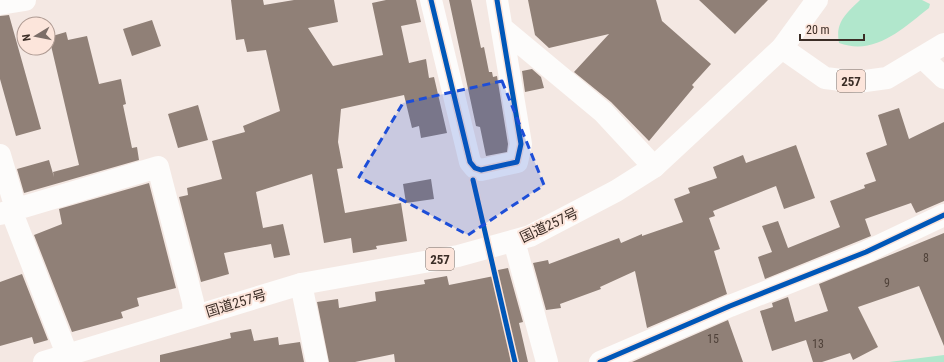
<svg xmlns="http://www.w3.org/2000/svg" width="944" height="362" font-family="'Roboto Condensed','Noto Sans JP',sans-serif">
<rect width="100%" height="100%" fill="#f4e8e3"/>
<path fill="#b1e7cc" d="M860 0H922L930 4 929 8C902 29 875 56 839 43 835 22 846 14 860 0Z
M944 355V362H889Z"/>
<path fill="#908077" d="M231 0H263L264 5 294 0H334L338 22 308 28 333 66 383 55 372 3 386 0H416L421 22 401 26 409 63 426 59 429 78 434 77 447 133 421 138 419 126 412 128 404 95 341 109 338 142 343 168 337 169 345 213 401 203 407 241 376 246 377 249 353 253 351 238 324 243 312 174 256 192 263 228 283 224 290 255 274 258 271 244 224 253 229 274 201 282 179 197 188 195 187 188 222 179 212 141 245 132 243 126 280 111 266 50 247 52 244 39 236 40Z
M449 0H471L481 48 484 47 489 72H492L493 77 497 76 508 144 507 152 486 156 480 127 476 126Z
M528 0H656L662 21 711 64 692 85 694 87 649 141 611 102 574 72 609 34 549 48 535 35Z
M699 0H768L735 34Z
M9 15 41 129 16 136 0 79V16Z
M152 20 161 46 132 56 123 29Z
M66 32 68 40 87 36 99 84 121 79 126 104 123 105 132 148 137 147 139 160 24 193 17 169 49 160 54 177 53 172 79 165 49 37Z
M532 69 541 77 544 88 525 92 522 71Z
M198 105 208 140 178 148 168 114Z
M899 108 909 139 944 122V201L916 213 911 203 865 219 871 236 765 279 758 257 772 252 762 226 778 221 788 248 840 227 830 201 865 188 864 185 876 181 866 153 887 145 878 115Z
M796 145 815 198 784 209 776 186 713 211 715 216 709 218 720 249 714 251 727 294 647 328 635 271 600 287 601 289 560 304 561 308 546 310 533 263 548 260 549 264 619 238 621 243 642 234V236L683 222 674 199 690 193 688 188 717 178 713 167 743 155 746 163Z
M431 179 434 199 406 203 403 184Z
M149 183 176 288 137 298 139 306 121 312 123 318 72 332 34 235 62 224 59 209Z
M944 233V346L919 286 858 307 878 347 853 360 850 353 822 362H813L806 340 772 351 760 311 773 307 772 303 788 297 795 322 828 311 819 284Z
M508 268 523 322 519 323 528 362H395L394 354 355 362H329L317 302 338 299 339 308 376 301 375 292 425 284 424 280 447 276 449 285 494 276 493 271Z
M22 274 48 340 34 344 32 337 0 346V282Z
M728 320 743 362H632Z
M251 329 254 341 278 337 279 345 300 342 304 362H160V355L231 338 230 333Z"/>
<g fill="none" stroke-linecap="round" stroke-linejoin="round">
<path stroke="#fdfcfb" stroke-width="22" d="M431 0 470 162 475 168 481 170 517 162 521 144 497 0
M0 4 25 0
M502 28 603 112 654 167
M923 58 944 78
M0 155 16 209
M11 210 70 362
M0 214 158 167 193 302 194 315
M514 241 547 362
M301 284 317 362
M600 362 730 306 866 252 944 215"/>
<path stroke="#fdfcfb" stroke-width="22" d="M782 48 817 0"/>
<path stroke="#fdfcfb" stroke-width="22" d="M44 362 301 284 458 256 530 236 616 191 654 167 782 48 825 78 858 82 887 78 944 44"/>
<defs>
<path id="cycleway" d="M431 0 470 162 475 168 481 170 517 162 521 144 497 0
M473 180 515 362
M600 362 730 306 866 252 944 215"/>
</defs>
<use href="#cycleway" stroke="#fce5db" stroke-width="8"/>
<use href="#cycleway" stroke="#0057b8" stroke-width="5"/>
</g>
<path fill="#1d4ed8" fill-opacity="0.2" stroke="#1d4ed8" stroke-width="3" stroke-dasharray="8 5" stroke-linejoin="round" d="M502 81 544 185 468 235 359 177 403 103Z"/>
<g text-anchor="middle" stroke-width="4" stroke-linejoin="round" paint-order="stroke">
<g font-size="12" fill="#50423a">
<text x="926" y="262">8</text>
<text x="887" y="287">9</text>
<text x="713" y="343">15</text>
<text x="818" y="348">13</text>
</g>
<g fill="#fce5db" stroke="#75645c" stroke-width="1">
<rect x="837" y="70" width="28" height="22" rx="3"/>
<rect x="426" y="248" width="28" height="22" rx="3"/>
</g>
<g font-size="13" font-weight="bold" fill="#3b2d26">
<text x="851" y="86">257</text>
<text x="440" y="264">257</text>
</g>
<g font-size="14" fill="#3b2d26" stroke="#fce5db">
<text transform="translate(549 225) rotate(-25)" y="5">国道257号</text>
<text transform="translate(236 303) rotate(-17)" y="5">国道257号</text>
</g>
</g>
<g transform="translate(36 36) rotate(260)"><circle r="19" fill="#fce5db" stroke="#af9b93"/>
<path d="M0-3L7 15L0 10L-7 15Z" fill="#7c6e68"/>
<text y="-6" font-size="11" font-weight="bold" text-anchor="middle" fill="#3b2d26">N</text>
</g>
<path d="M800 34v6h64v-6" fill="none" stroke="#3b2d26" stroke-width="2"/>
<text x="806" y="34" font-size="12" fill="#3b2d26" stroke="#fce5db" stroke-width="3" paint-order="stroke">20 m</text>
</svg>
